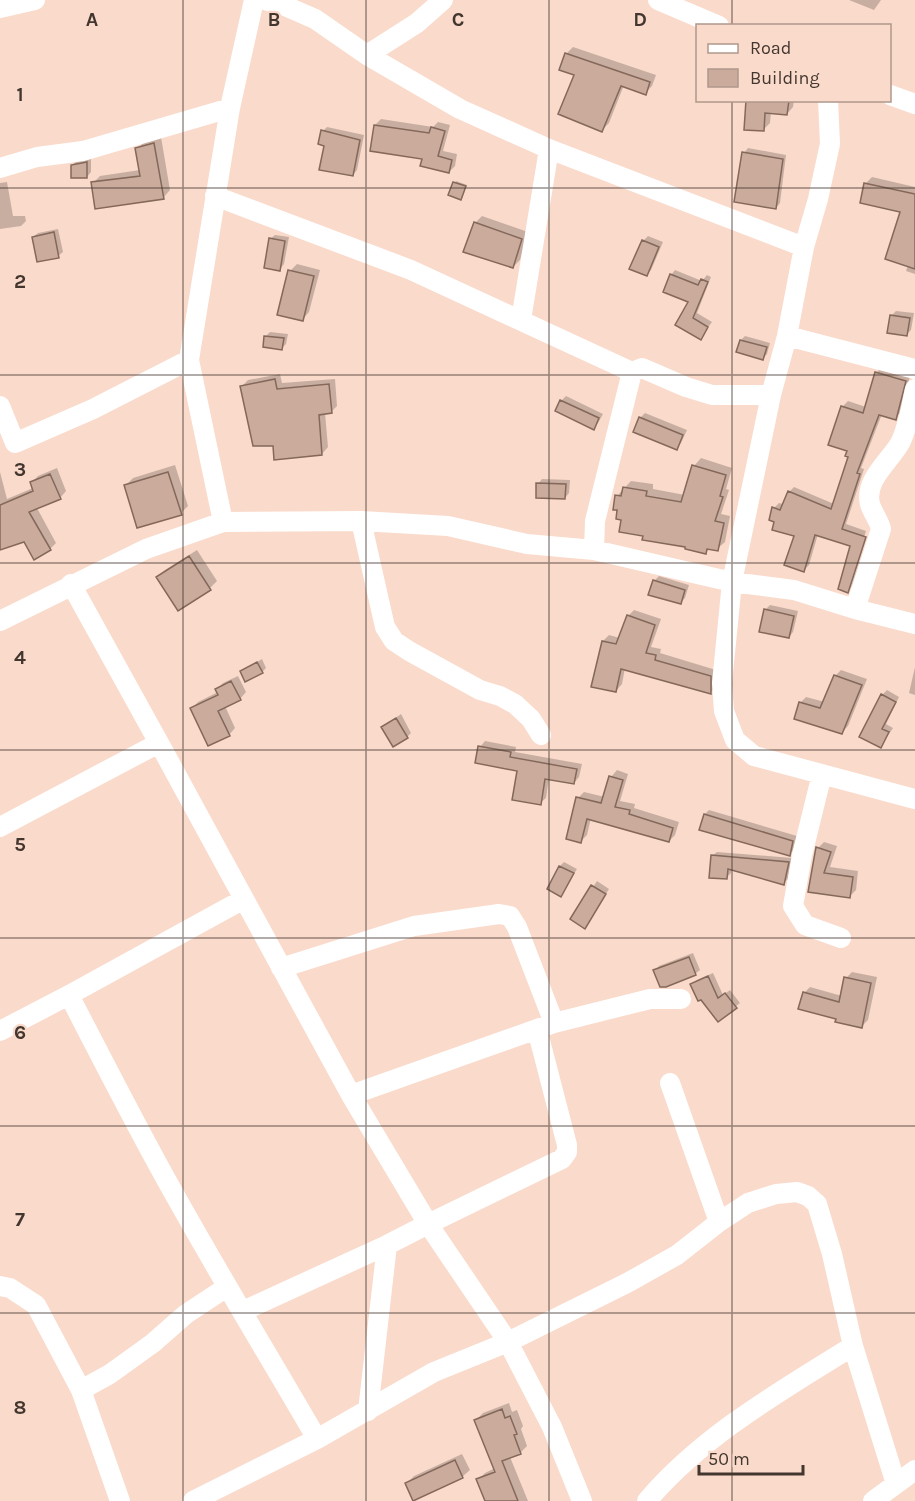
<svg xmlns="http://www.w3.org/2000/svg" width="915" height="1501" font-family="Karla,sans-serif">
<rect width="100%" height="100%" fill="#fadaca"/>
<path fill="#0003" d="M849 0H881L874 10Z
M573 47 656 75 652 86 645 93 624 85 609 123 602 130 576 74 561 69 567 53Z
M748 100H794L793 107 787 114 771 112 770 123 764 129Z
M381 119 433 127 438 122 450 125 443 151 457 154 455 166 449 172 424 158 375 125Z
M327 127 364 135 357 170 353 175 325 145 323 131Z
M161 137 170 190 163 198 93 183 100 176 140 170 137 149 144 142Z
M748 148 786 155 780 203 776 208 744 153Z
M91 159V172L87 177 72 165 77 161Z
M872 177 915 187V274L906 271 908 265 902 211 865 184Z
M456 181 467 185 461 198 455 183Z
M7 182 13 216H25L26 221 21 226 0 229V183Z
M482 216 528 232 520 260 513 267 475 223Z
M58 229 63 252 58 256 33 237 38 233Z
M275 235 289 237 284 264 280 269 270 239Z
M648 236 663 242 651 270 646 275 643 241Z
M297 264 320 270 309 312 302 320 290 271Z
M675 270 702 281 707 275 711 277 697 313 712 322 700 338 677 325 690 301 671 275Z
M896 311 914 313 911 330 907 334 891 316Z
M270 332 288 334 286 344 282 348 266 336Z
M745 336 770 343 767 354 763 358 741 340Z
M881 368 910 376 900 413 895 418 882 414 861 468 864 469 846 524 866 531 848 587H851L870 532 852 586 847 591 851 545 818 534 809 565 804 570 796 535 776 521 774 508 779 503 783 504 789 492 794 487 834 504 850 456 849 450 830 444 843 406 848 401 866 407 876 373Z
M280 374 282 383 335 379 337 406 331 412 325 413 328 447 322 454 275 444 242 386 248 380Z
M566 396 603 414 598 423 594 428 561 401Z
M645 413 687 430 681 443 677 448 640 418Z
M701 458 732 468 726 489 729 490 721 514 730 516 725 542 717 549 710 548 706 552 644 535 622 519 617 496 631 481 653 484V489L685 495 694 466Z
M175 465 188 506 181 513 126 485 133 478Z
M57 468 66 491 60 498 37 508 56 543 50 549 24 540 0 549V472L7 499 33 488 31 483 38 476Z
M542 479 570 480 569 493 565 498 538 484Z
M197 550 217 581 210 588 158 577 165 570Z
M659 576 689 585 685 598 680 603 654 581Z
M770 605 798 611 793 632 789 637 765 610Z
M634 610 661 619 651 647 661 649 660 653 716 670V687L710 693 625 668 622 684 616 691 603 641 609 635 620 638 628 616Z
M262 659 266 668 262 672 242 671Z
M915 667V695L909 693Z
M841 670 867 679 848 726 842 732 800 703 806 697 825 702 835 676Z
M238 676 246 692 240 699 225 706 235 728 229 735 192 708 198 702 218 692 217 689 223 683Z
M887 690 899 697 886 724 893 728 881 746 861 736 882 695Z
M401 714 411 733 407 737 383 727Z
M485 741 516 747 515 752 582 764 579 777 574 783 549 778 546 798 540 803 519 770 480 747Z
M617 770 628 774 620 801 635 804 634 808 679 822 675 835 669 841 591 818 587 835 581 841 578 798 584 792 605 797 611 777Z
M709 810 797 836 794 850 789 854 705 814Z
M824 842 837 846 830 867 858 871 856 890 849 897 809 891 818 848Z
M717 852 792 858 788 879 783 883 731 869V873L726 878 712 856Z
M564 862 577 869 561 895 560 866Z
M597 881 609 889 589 922 572 919Z
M693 953 700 970 695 974 655 971 659 966Z
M852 972 877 977 868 1020 862 1026 838 1018 804 993 810 987 842 996 846 978Z
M713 973 723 995 730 990 740 1003 718 1020 692 985 697 980Z
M509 1403 512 1412 517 1410 523 1426 521 1429 527 1446 520 1453 510 1457 528 1501H486L478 1480 485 1473 495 1468 476 1420 483 1413Z
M462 1454 470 1470 462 1477 414 1499 407 1483 414 1476Z"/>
<path fill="#cbab9c" stroke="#84685a" stroke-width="1.5" d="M565 53 650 82 646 95 621 86 602 132 558 114 574 75 559 70Z
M746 100H789L787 115 765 113 764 131 744 130Z
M374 125 429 133 431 127 445 131 438 156 452 160 449 173 420 166 422 159 370 151Z
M321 130 360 140 353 176 319 170 324 146 318 144Z
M154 143 164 199 95 209 91 182 140 176 135 148Z
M742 152 783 159 776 209 734 202Z
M87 162V178H71V165Z
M453 182 466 186 461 200 448 195Z
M864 183 915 194V269L885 259 900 212 860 203Z
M474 222 522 239 513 268 463 252Z
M54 232 59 258 37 262 32 237Z
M269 238 285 241 280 271 264 268Z
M642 240 659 247 647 276 629 269Z
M288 270 314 276 303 321 277 315Z
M670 274 698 285 701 279 708 282 693 318 708 327 701 340 675 325 688 302 663 292Z
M890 315 910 318 907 336 887 333Z
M264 336 284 338 282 350 263 347Z
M740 340 767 347 763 360 736 352Z
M875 372 906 381 896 420 879 415 857 473 860 474 842 529 866 537 848 593 838 589 850 546 815 535 804 572 784 565 794 536 772 530 774 522 769 520 772 507 780 510 788 491 831 509 848 457 845 456 847 451 828 445 841 406 863 413Z
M275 379 277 389 329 384 332 413 319 415 322 455 274 460 273 446H253L240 386Z
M560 400 599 418 594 430 555 411Z
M639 417 683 435 677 450 633 432Z
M692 465 726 475 720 496 723 497 715 521 724 523 718 551 707 549 706 554 685 549V547L642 540 643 536 619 532 621 520 616 519 617 510H613L615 495 621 496 623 487 647 491 646 496 681 502Z
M168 472 182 515 137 528 124 485Z
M50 474 61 499 29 512 51 550 34 560 24 542 0 550V505L33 491 30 482Z
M536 483 566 484 565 499 536 498Z
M189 556 211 590 178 611 156 577Z
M653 580 685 590 681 604 648 595Z
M764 609 794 616 789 638 759 632Z
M627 615 655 625 646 653 656 655 655 660 711 676V694L621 669 616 692 591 687 602 641 616 644Z
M257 662 263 673 245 682 240 671Z
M834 675 862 685 842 734 794 719 799 702 820 708Z
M231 681 241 700 218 711 230 736 208 746 190 708 218 695 215 689Z
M881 694 896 702 882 729 889 732 881 748 859 737Z
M396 718 408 738 393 747 381 727Z
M478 746 511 752 510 757 577 769 574 784 545 779 541 805 512 800 517 771 475 763Z
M609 776 623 780 615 807 630 810 629 814 673 828 669 842 587 819 581 843 566 839 576 797 601 803Z
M704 814 793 841 790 856 699 830Z
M816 847 831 852 824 873 853 877 850 898 808 892Z
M711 855 789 862 784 885 728 869 727 879 709 878Z
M559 866 574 873 561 897 547 889Z
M591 885 606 894 585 929 570 919Z
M689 957 696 975 666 987H660L653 970Z
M708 976 718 998 725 993 737 1008 718 1022 701 1000 698 1001 690 984Z
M844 977 871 983 862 1028 835 1022 836 1019 798 1009 803 992 839 1002Z
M502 1409 505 1418 510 1416 517 1434 514 1435 521 1454 502 1461 518 1501H485L476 1479 495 1472 474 1420Z
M455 1460 463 1478 413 1501 405 1483Z"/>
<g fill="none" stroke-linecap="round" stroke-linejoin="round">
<path stroke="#fff" stroke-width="20" d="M265 0 283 5 315 19 367 55 460 109 549 149 804 247 818 199 830 144 828 100
M658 0 719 26
M0 8 35 0
M367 55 417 23 443 0
M890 95 915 104
M0 168 37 157 83 151 230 108
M215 196 411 270 632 372
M521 320 549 149
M787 336 915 369
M0 406 15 443 93 409 189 360 230 108 254 0
M361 521 385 627 394 641 409 651 480 690 500 696 515 704 531 719 541 735
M223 522 361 521 448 526 527 544 594 550 732 582 771 395 787 336 804 247
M594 550 595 521 632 372 642 368 686 387 712 395H771
M855 609 881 529C879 520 872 512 870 504 864 480 890 461 900 443 908 428 911 406 915 389
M0 621 146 549 223 522 189 360
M915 624 855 609 794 590 732 582 722 683 724 711 735 740 754 756 915 799
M822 774 802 855 793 906 805 925 841 938
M0 827 159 743 71 584
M281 968 414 926 499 914 510 916 517 927 554 1023
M69 995C98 1051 126 1106 156 1161 207 1255 263 1346 317 1439
M0 1031 69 995 244 899 159 743
M670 1083 719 1222
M351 1095 554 1023 650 999H681
M0 1286 10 1288 36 1305 81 1390 110 1374 153 1343 186 1314 227 1287
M243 1311 387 1245 428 1224 351 1095 244 899
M81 1390 120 1501
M368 1411 387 1245
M193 1501 317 1439 434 1372 508 1342 428 1224 562 1159 567 1152V1145L537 1029
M582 1501 552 1427 508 1342 627 1283 677 1255 719 1222 748 1203 776 1194 797 1192 808 1196 817 1204 832 1254 853 1346 896 1484
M647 1501C703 1435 781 1391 853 1346
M873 1501 915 1470"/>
</g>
<path fill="none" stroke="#42362f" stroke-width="1.5" stroke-opacity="0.55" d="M183 0V1501M366 0V1501M549 0V1501M732 0V26M732 100V1501M0 188H915M0 375H915M0 563H915M0 750H915M0 938H915M0 1126H915M0 1313H915"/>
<g font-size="20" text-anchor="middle" font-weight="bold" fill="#42362f" stroke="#fadaca" stroke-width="4.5" stroke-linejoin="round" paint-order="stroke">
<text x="92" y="26">A</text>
<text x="274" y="26">B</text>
<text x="458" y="26">C</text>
<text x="640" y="26">D</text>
<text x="20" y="101">1</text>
<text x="20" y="288">2</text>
<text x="20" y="476">3</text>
<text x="20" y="664">4</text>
<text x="20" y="851">5</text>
<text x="20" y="1039">6</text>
<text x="20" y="1226">7</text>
<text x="20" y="1414">8</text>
</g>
<rect x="696" y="24" width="195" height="78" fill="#fadaca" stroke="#b0988c" stroke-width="1.5"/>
<rect x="708" y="44" width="30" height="9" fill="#ffffff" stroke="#b0988c" stroke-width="1.5"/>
<text x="750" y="54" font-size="18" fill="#42362f">Road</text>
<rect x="708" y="69" width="30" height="18" fill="#cbab9c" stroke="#b0988c" stroke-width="1.5"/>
<text x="750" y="84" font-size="18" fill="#42362f">Building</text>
<path d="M699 1465v9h104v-9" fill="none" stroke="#42362f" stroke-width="3"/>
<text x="708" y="1465" font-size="18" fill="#42362f" stroke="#fadaca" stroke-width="4.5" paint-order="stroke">50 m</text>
</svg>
